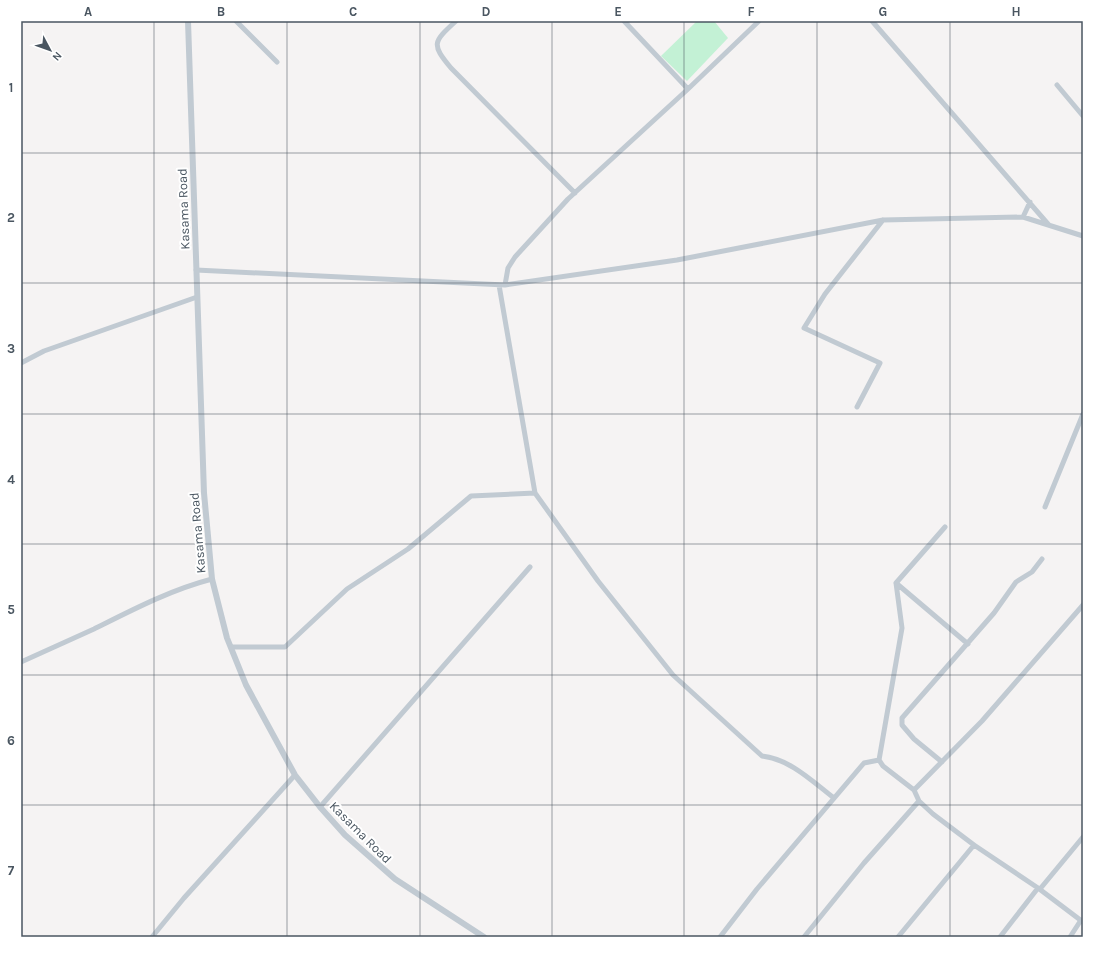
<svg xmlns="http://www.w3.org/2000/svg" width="1104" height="958" font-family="Karla,sans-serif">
<rect width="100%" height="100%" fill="#f5f3f3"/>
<path fill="#c3f1d5" d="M697 21H714L728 38 687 81 661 56Z"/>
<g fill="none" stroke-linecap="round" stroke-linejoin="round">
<path stroke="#c1cad2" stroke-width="5" d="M236 21 277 62
M456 21C433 42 431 44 451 68L575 193
M624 21 688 89
M872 21 1048 224
M1057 85 1083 116
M1023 217 1030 202
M196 270 505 285 677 260 883 220 1023 217 1083 236
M499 285 535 493
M505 285 508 268 515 257 568 199 688 89 759 21
M21 363 44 351 197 297
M857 407 880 363 804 328 825 294 883 220
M1045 507 1083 414
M945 527 896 583 902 628 879 760 883 766 914 790 919 801 933 814 974 845 1038 888 1000 937
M896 583 968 644
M231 647H285L347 589 408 549 471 496 535 493 598 581 673 675 762 756C790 759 812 781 834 798
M21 662C45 651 70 640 94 629 132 610 170 590 212 579
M942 762 914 739 902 725V718L994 613 1016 582 1032 572 1042 559
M914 790 982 721 1083 605
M320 807 530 567
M1038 888 1083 922
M1040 889 1083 837
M152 937 184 898 295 775
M720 937 757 889 864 763 879 760
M804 937 864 863 919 801
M898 937 974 845
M1070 937 1081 920"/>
<path stroke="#c1cad2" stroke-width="6" d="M188 21 204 493 212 579 227 638 246 685 295 775 320 807 345 835 395 879 484 937"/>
</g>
<path fill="none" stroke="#4a5661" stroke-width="1" stroke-opacity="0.55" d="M154 21V937M287 21V937M420 21V937M552 21V937M684 21V937M817 21V937M950 21V937M21 153H1083M21 283H1083M21 414H1083M21 544H1083M21 675H1083M21 805H1083"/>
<g text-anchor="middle" stroke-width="4" stroke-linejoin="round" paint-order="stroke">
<g font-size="13" fill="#4a5661" stroke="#fff">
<text transform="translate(183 209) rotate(-92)" y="5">Kasama Road</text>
<text transform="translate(197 533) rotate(-95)" y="5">Kasama Road</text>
<text transform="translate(361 832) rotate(45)" y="5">Kasama Road</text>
</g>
</g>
<rect width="1104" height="958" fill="none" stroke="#ffffff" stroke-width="44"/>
<g transform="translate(50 50) rotate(131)" stroke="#ffffff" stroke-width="3" paint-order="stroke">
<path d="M0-3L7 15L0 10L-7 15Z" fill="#4a5661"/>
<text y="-6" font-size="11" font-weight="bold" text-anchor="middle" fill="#4a5661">N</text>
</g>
<rect x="22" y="22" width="1060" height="914" fill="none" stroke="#4a5661" stroke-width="1.5"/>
<g font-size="13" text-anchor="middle" font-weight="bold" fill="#4a5661">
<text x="88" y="16">A</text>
<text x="221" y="16">B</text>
<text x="353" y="16">C</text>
<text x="486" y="16">D</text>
<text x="618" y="16">E</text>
<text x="751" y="16">F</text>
<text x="883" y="16">G</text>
<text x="1016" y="16">H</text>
<text x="11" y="92">1</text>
<text x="11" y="222">2</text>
<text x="11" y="353">3</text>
<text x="11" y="484">4</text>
<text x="11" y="614">5</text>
<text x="11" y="745">6</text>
<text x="11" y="875">7</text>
</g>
</svg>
